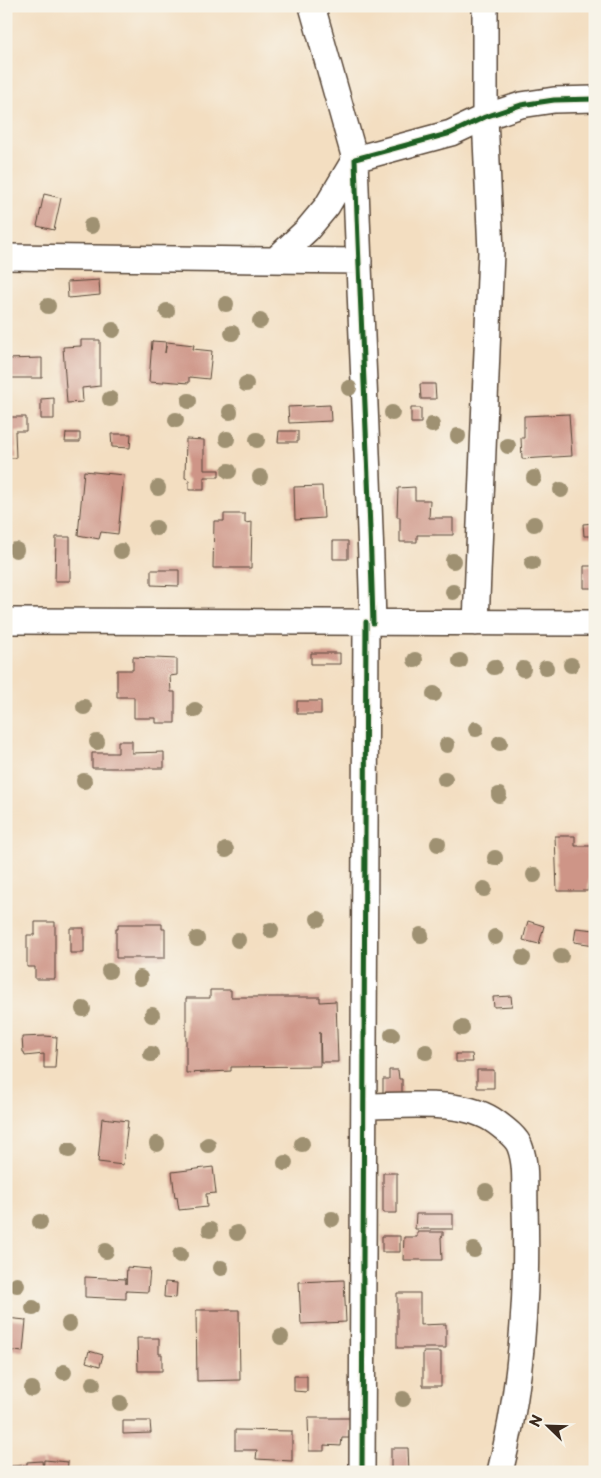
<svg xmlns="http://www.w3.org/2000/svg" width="601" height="1478" font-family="'Playpen Sans',sans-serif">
<rect width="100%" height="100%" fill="#f7f3e8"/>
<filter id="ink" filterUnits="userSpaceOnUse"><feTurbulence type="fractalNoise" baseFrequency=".02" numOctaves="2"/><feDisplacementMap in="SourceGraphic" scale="10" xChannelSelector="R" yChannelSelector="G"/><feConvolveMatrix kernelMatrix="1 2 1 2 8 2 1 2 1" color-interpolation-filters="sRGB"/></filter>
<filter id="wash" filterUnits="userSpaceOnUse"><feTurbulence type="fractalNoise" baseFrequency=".0096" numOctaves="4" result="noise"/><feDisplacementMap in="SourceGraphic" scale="20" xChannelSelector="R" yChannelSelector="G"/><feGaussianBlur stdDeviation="1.12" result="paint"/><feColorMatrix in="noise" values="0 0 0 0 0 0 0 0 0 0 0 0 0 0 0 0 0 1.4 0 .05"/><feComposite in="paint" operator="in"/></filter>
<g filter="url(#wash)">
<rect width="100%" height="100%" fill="#f3dec1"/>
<g id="blocks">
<path fill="#ce9587" d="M44 194 61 198 54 230 37 226Z
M99 280 100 295 68 298 67 282Z
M81 340H100V386L82 388 83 402 67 403 63 347 81 346Z
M152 341 166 342 165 353 167 342 194 345 193 349 212 351 209 379 189 377V383L163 381V383L149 382Z
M42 358V378H6V359Z
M420 384H435L436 399H421Z
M54 398V419H41V399Z
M330 405 331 421 289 423 288 407Z
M411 408H421V423H411Z
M569 414 572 456 522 459 521 438H524V416Z
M6 417H26V431H15L16 458H6Z
M279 431H298V442H278Z
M66 433H80V442H65Z
M111 434H131L130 448 112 447Z
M186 439 204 440V470H219V477H204V490H189V479L185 478Z
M84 471 124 475 118 534 101 532 99 539 78 535Z
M322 486 324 518 295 520 294 487Z
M415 487V500H430L429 518H453V535H417V542H400V517H397L398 488Z
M224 514H245V523L252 522 251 568H213L214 521H224Z
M595 523V546H593V536H584L583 524Z
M56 537H70V581H55Z
M333 541H348V559H333Z
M584 566H595V588H584Z
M151 570H179V586L151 585Z
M311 653H340V664H311Z
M133 657 177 659V675L170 676 171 692H175V723H156V718H134V697H117V670H133Z
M297 701H321V714H297Z
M118 741H132V753L164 752V768H92V753H118Z
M555 836H575V846H595V880H589L588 891H557Z
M528 921 544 926 539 944 523 940Z
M35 922H55V979H35V967H27V935H35Z
M118 924H162V929H165V958H116V929H118Z
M70 928H84V953H70Z
M576 928 595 930V945L574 942Z
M210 990H231V997H320V1002L336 1001 338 1062H321L320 1031V1066L231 1067V1071L186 1073V998H210Z
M511 996 512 1006 494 1007 493 997Z
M45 1036 57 1037 55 1068H44V1054L25 1056 24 1052H23L22 1037Z
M456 1054H472L473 1062H456Z
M389 1070H398L399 1079H402V1105H383V1079H389Z
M477 1070H494V1088H477Z
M102 1118 128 1121 123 1165 98 1162Z
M213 1167 216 1193 206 1194 207 1207 179 1210 177 1197 175 1198 172 1172Z
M383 1173H397V1213H383Z
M416 1214H453V1229H415Z
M417 1232H443V1236L441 1237 442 1260H403L404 1237H417Z
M382 1236H400V1252H382Z
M127 1267 150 1269 148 1292 126 1291V1299L85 1297V1277L126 1279V1284Z
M344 1280 346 1322 301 1324 299 1282Z
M165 1282 177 1283 176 1298 164 1297Z
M397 1293H420V1325L446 1324V1348H397Z
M196 1310H239L240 1380 197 1381Z
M6 1318 26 1320 23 1352 6 1350Z
M137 1338H159V1354H162V1371H138Z
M89 1351 103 1355 100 1366 86 1362Z
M423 1352H441V1386H423Z
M294 1376H307V1392L294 1391Z
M308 1418H351L349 1438H342L341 1446 324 1445V1451H309Z
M123 1421H150L151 1433 123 1434Z
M235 1430 292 1431V1461L256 1459 257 1450H235Z
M391 1448H408L409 1472H391Z
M44 1460 68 1462 67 1472H43Z
M42 1461 43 1472H12L11 1466 27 1465V1462Z"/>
</g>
</g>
<g filter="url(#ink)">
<use href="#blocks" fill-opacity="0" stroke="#574536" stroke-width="1"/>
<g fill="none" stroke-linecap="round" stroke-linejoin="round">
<defs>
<path id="minor" d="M6 257 359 261
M275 260 307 230 327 206 355 159 312 6
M6 621 595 623
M373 623C369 468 360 313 355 159L451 133 485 117 521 105 554 100 595 99
M476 623 491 252 485 117V6
M364 1106C403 1106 465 1098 497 1123 505 1129 517 1138 520 1147 527 1166 524 1188 525 1208 528 1297 522 1385 500 1472
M362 1472 366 622"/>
</defs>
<use href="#minor" stroke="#574536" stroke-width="28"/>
<use href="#minor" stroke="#fff" stroke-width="25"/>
<defs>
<path id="cycleway" d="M373 623C369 468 360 313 355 159L451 133 485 117 521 105 554 100 595 99
M362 1472 366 622"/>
</defs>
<use href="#cycleway" stroke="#f7f3e8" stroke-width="8"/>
<use href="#cycleway" stroke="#1b5e20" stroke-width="5"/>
</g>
<g fill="#9f9172">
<circle cx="91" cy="226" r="8"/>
<circle cx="226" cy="304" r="8"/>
<circle cx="48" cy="306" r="8"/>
<circle cx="167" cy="311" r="8"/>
<circle cx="260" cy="321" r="8"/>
<circle cx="113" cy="330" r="8"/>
<circle cx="232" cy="333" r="8"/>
<circle cx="246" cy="384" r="8"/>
<circle cx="349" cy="388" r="8"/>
<circle cx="110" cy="399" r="8"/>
<circle cx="189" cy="401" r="8"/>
<circle cx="230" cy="412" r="8"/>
<circle cx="392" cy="413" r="8"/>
<circle cx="176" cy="420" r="8"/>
<circle cx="432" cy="425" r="8"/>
<circle cx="458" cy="436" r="8"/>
<circle cx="227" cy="439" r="8"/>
<circle cx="257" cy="440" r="8"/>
<circle cx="508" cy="446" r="8"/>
<circle cx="229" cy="471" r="8"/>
<circle cx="260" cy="477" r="8"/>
<circle cx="534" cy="478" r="8"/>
<circle cx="158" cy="488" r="8"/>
<circle cx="561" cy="490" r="8"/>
<circle cx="534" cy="524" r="8"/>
<circle cx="156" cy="528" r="8"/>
<circle cx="16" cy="550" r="8"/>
<circle cx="121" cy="551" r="8"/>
<circle cx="453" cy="561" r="8"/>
<circle cx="532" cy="563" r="8"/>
<circle cx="453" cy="592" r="8"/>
<circle cx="415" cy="660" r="8"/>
<circle cx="460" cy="661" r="8"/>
<circle cx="571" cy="665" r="8"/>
<circle cx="494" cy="667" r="8"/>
<circle cx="546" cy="668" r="8"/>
<circle cx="523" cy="669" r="8"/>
<circle cx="434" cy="694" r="8"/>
<circle cx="84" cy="707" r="8"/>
<circle cx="195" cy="710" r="8"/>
<circle cx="476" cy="729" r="8"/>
<circle cx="97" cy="742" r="8"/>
<circle cx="500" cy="743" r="8"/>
<circle cx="447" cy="745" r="8"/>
<circle cx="445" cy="779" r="8"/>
<circle cx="84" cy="781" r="8"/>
<circle cx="499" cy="795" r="8"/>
<circle cx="438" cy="844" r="8"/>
<circle cx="226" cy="850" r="8"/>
<circle cx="495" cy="858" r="8"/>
<circle cx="534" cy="875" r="8"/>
<circle cx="484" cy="889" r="8"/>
<circle cx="318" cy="919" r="8"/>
<circle cx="271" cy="930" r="8"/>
<circle cx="421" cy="935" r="8"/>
<circle cx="495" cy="937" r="8"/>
<circle cx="197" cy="939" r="8"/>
<circle cx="238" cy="940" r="8"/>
<circle cx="561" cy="956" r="8"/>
<circle cx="523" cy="958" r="8"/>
<circle cx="109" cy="971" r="8"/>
<circle cx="140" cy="978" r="8"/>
<circle cx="83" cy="1009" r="8"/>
<circle cx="152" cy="1015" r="8"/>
<circle cx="462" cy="1028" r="8"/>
<circle cx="392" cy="1035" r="8"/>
<circle cx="426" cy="1052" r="8"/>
<circle cx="151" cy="1054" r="8"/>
<circle cx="157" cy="1144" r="8"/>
<circle cx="302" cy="1144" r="8"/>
<circle cx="208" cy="1145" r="8"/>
<circle cx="69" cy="1150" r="8"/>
<circle cx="285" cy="1163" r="8"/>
<circle cx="486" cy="1191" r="8"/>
<circle cx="332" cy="1219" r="8"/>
<circle cx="40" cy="1222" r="8"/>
<circle cx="210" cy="1230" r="8"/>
<circle cx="237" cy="1233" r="8"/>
<circle cx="474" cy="1250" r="8"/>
<circle cx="106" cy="1251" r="8"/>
<circle cx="180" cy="1255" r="8"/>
<circle cx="221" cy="1268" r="8"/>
<circle cx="17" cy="1285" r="8"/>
<circle cx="33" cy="1308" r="8"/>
<circle cx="69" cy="1324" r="8"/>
<circle cx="281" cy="1337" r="8"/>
<circle cx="64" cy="1372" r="8"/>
<circle cx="93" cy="1384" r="8"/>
<circle cx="32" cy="1389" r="8"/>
<circle cx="403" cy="1399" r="8"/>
<circle cx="120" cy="1403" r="8"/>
</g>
</g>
<rect width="601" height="1478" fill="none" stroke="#f7f3e8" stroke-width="25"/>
<g transform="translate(548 1426) rotate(293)" stroke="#f7f3e8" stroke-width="4" paint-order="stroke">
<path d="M0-4L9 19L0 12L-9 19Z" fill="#3b2a1e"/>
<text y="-8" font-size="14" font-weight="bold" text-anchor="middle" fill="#3b2a1e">N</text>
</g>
</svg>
